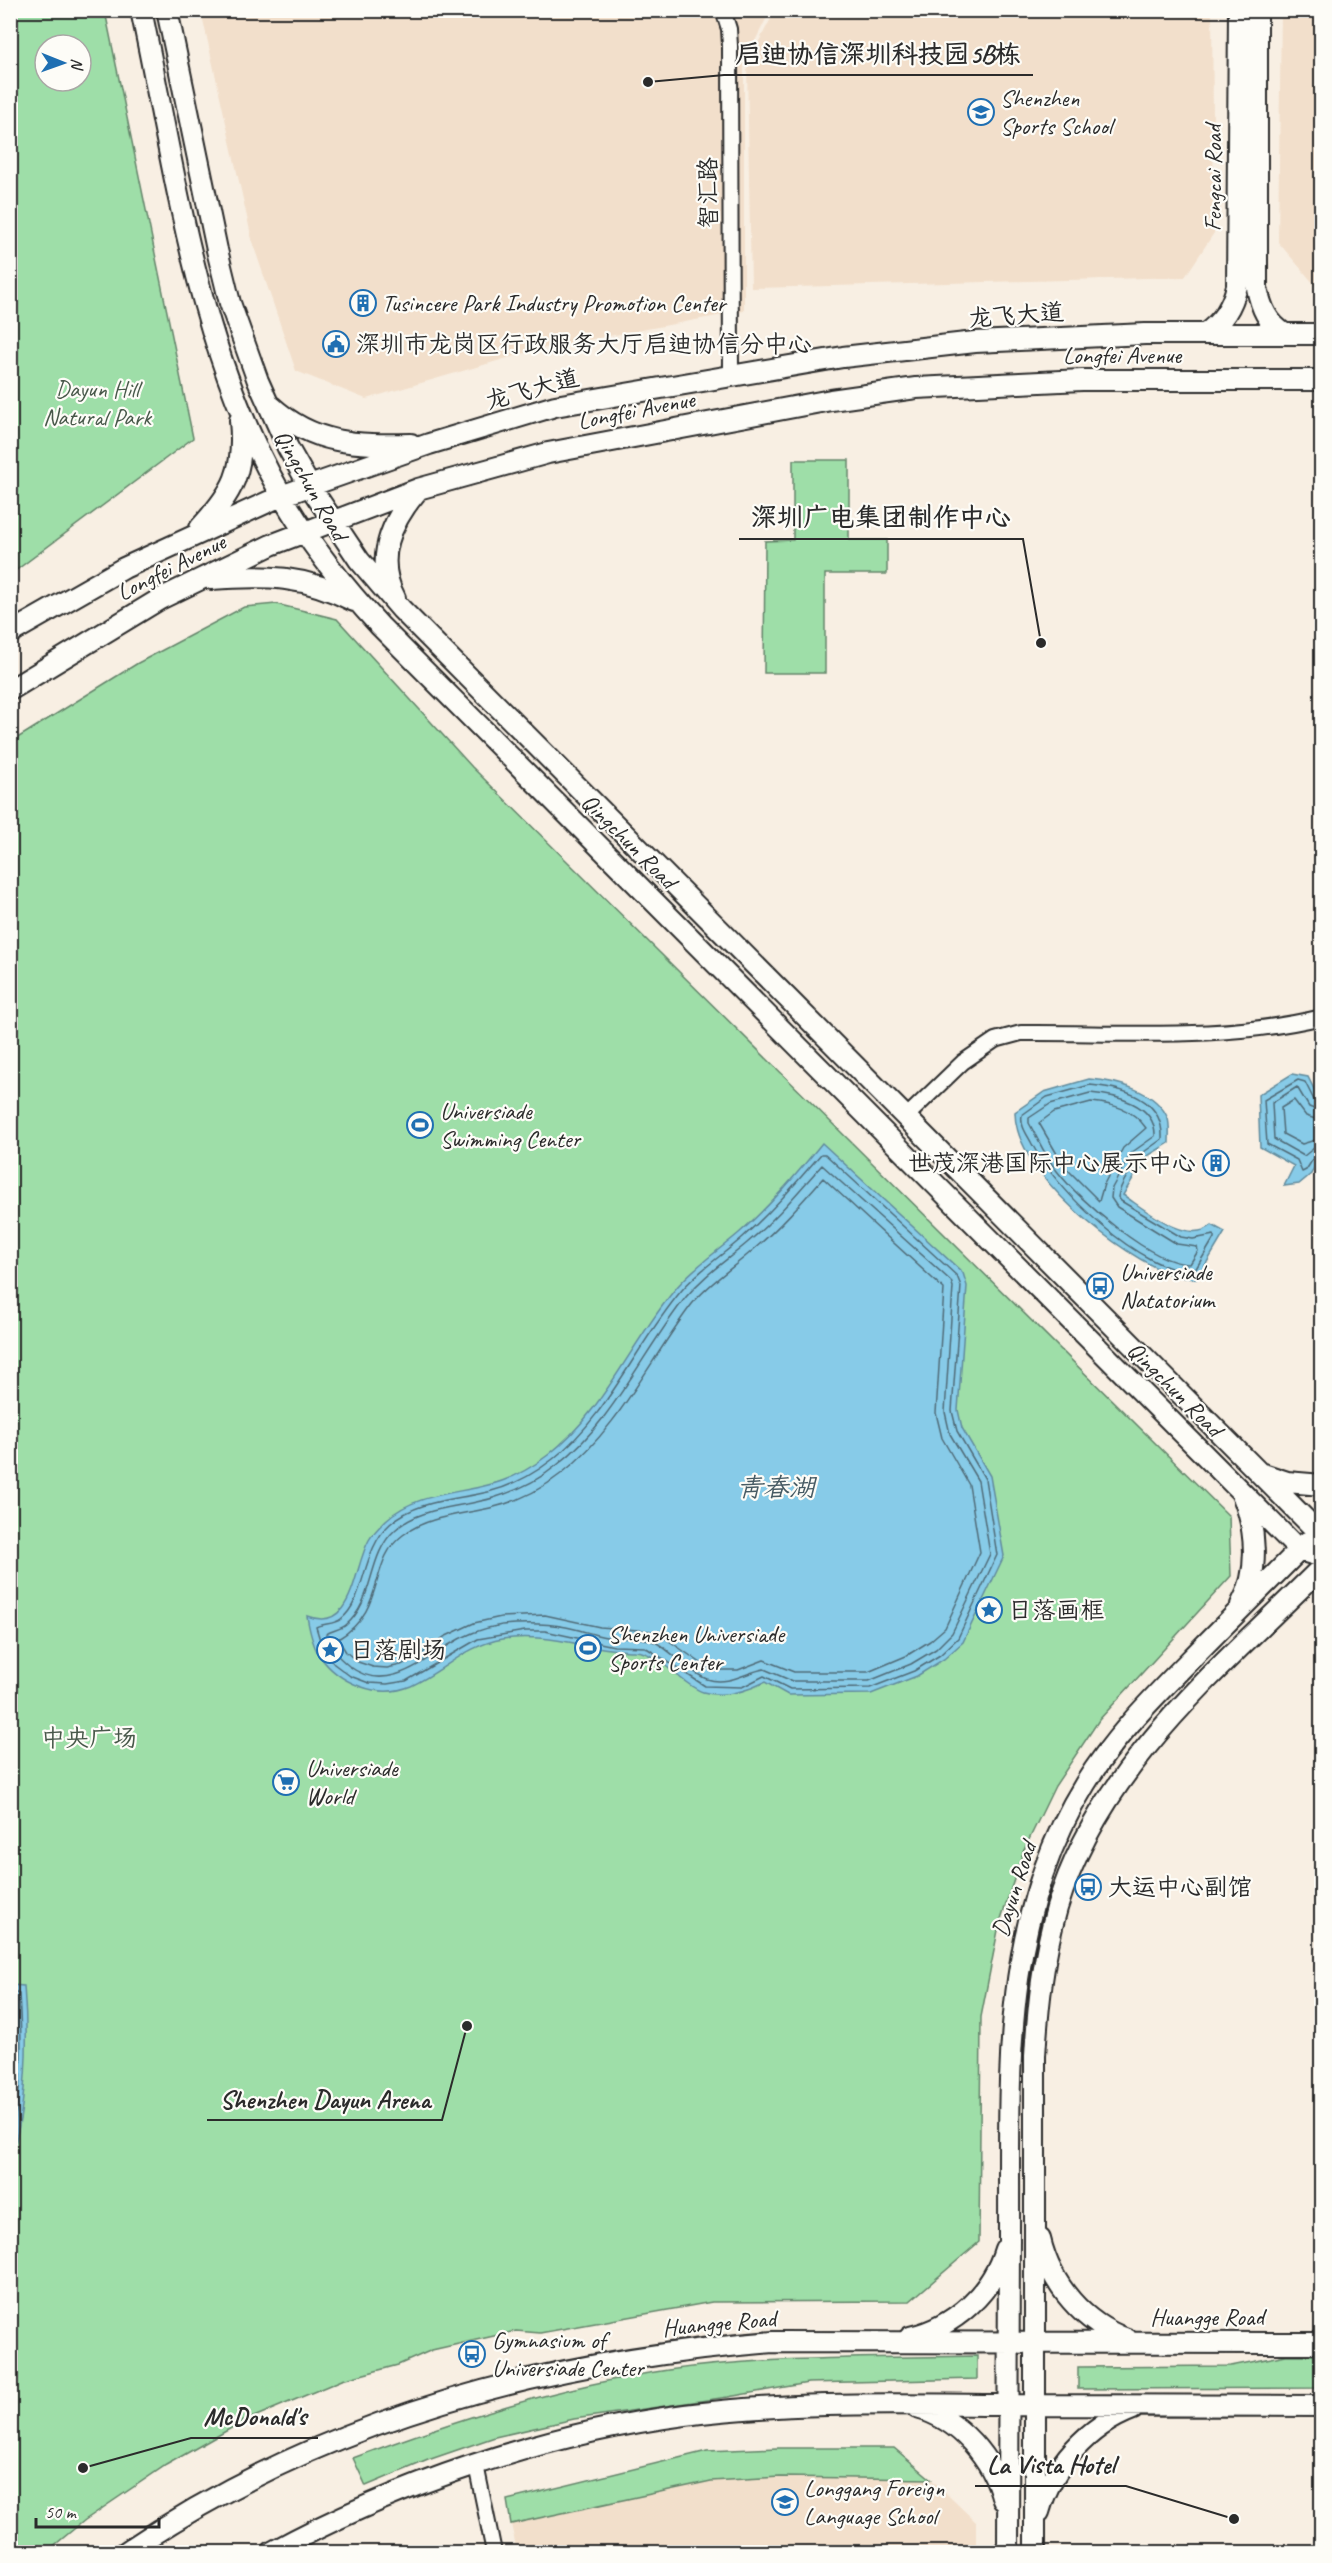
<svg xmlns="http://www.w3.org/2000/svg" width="1332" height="2563" font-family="Caveat,'LXGW WenKai TC',sans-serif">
<rect width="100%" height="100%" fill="#f8efe3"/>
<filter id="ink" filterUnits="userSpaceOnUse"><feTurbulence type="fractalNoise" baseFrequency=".0167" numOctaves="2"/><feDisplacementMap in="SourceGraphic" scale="12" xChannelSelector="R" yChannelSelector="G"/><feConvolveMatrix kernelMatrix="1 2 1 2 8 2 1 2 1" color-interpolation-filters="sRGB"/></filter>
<g filter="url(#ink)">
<path fill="#f2dfcb" d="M201 11H770L744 63V311L539 349 366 399 296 371 253 244Z
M775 11H1212L1214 233 1185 277 751 288 747 64Z
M1281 11H1321V292L1278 242Z
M780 2477 931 2479 976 2522V2552H517L511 2524 711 2481Z"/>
<path fill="#9edea8" stroke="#64846a" stroke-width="1.5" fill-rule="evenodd" d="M11 10 105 11 193 438 11 574ZM45 45H81V81H45Z
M793 460H849V540H887V574H825V673H764L765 541 793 540Z
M276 604 337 619 472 767 1229 1516 1231 1576 1099 1720 1055 1786 1023 1852 999 1925 981 2017 979 2242 910 2301 712 2302 540 2333 516 2331 432 2350 398 2365 342 2380 242 2422 166 2465 85 2520 46 2552H11V742L138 663 244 607Z
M1286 2355H1321V2388L1078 2389V2367L1231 2366Z
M977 2356V2379L808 2383 728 2397 574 2419 495 2437 428 2460 366 2486 353 2458C455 2420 560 2386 668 2370 770 2356 875 2358 977 2356Z
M778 2448H894L931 2479 780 2477 711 2481 511 2524 507 2500 707 2451Z"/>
<path fill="#87cbe8" stroke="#628b9c" stroke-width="1.5" d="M1292 1074 1308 1077 1321 1103V1154L1311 1174 1299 1184 1284 1186 1294 1166 1260 1147 1258 1095Z
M1089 1079C1115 1081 1157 1090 1168 1119 1170 1125 1169 1136 1169 1143L1141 1160 1145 1167 1136 1173 1123 1195C1146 1210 1188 1246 1212 1225L1225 1232 1197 1279C1190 1278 1182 1278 1175 1276 1121 1257 1014 1173 1015 1112L1044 1092Z
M822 1143 963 1273 967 1286 958 1410 962 1428 990 1476 1004 1556 963 1642 944 1659 917 1676 871 1694 788 1695 765 1682C747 1691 724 1698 703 1692 690 1688 674 1672 662 1663 653 1657 645 1651 634 1651 589 1650 548 1632 503 1639 466 1645 444 1671 411 1686 378 1700 338 1683 319 1655 312 1644 309 1628 307 1616 354 1634 353 1568 369 1540 373 1533 380 1526 386 1520 414 1494 454 1494 488 1485 510 1480 530 1469 548 1455 604 1412 632 1340 677 1287 696 1265 718 1251 739 1233 770 1206 796 1175 822 1143Z
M11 1985 24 1986C29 2046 27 2103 11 2161Z"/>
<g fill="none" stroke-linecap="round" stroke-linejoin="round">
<path stroke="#506b77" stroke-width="1.5" d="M1090 1085C1123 1088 1164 1099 1162 1139L1137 1157C1133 1170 1120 1182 1118 1197L1121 1201 1181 1237 1193 1239 1214 1235V1238L1194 1272C1141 1273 1055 1189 1032 1144 1027 1134 1020 1126 1022 1115L1047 1097Z
M1090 1093C1115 1095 1156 1104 1155 1136L1131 1153 1112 1188 1111 1198 1117 1207 1177 1244 1197 1247 1198 1251 1190 1264C1153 1265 1079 1200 1057 1171 1045 1156 1038 1139 1029 1123V1118L1050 1104Z
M1091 1102C1113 1104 1133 1109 1146 1128L1123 1148 1104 1184 1099 1201 1064 1166 1039 1123 1054 1112Z
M1322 1104 1315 1102 1305 1082 1298 1080 1264 1100 1267 1144 1297 1160 1302 1172 1306 1170 1315 1156 1322 1154
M1322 1112 1309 1107 1297 1087 1272 1103 1274 1139 1304 1156 1314 1148 1322 1147
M1322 1121 1306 1116 1294 1100 1281 1108 1283 1134 1302 1144 1322 1138
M821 1154H825L957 1276 961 1286 952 1411 957 1431 985 1479 997 1555 958 1638 940 1655 914 1671 870 1688 790 1689 764 1676 742 1687 705 1686 645 1647 614 1646 545 1631H525L478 1639 406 1681 387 1684 369 1683 350 1676 334 1664 323 1650 316 1627C323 1623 334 1625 341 1619 366 1600 361 1550 390 1524 417 1500 455 1500 488 1492 512 1486 534 1474 553 1459 609 1415 636 1344 682 1290 700 1269 723 1255 743 1237 772 1211 796 1183 821 1154Z
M822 1165 951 1281 953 1287 945 1412 950 1434 978 1481 990 1554 952 1633 936 1649 911 1664 869 1681H792L764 1669C746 1672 729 1686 707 1679 690 1673 672 1651 655 1642 642 1636 629 1639 615 1638 598 1637 582 1630 566 1627 545 1623 523 1623 502 1625 483 1628 464 1635 447 1646 418 1665 384 1693 349 1666 338 1657 329 1648 326 1634 332 1630 340 1630 346 1625 375 1601 367 1555 395 1530 422 1506 460 1508 493 1498 516 1491 538 1481 557 1465 613 1422 643 1351 686 1297 704 1275 726 1261 747 1243 775 1220 798 1192 822 1165Z
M823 1178 944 1289 936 1413 942 1438 969 1485 980 1552 945 1628 930 1641 906 1656 868 1672H794L764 1660 738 1670H711L662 1636 650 1631 600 1627 545 1615 501 1617 474 1623 444 1637 420 1655 401 1665 387 1668 373 1667 358 1662 346 1652 338 1639C388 1609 367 1562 403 1535 429 1515 463 1515 494 1507 519 1501 542 1489 562 1473 618 1430 650 1359 692 1304 710 1282 733 1268 753 1250 779 1228 801 1203 823 1178Z
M10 1991 19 1994C22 2041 23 2092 10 2138
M10 1999 14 2047 10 2093"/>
<defs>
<path id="street" d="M723 10 729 29 730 46 731 376
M906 1117 963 1062 995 1040 1021 1033C1121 1032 1224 1041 1322 1017
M476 2465 494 2552"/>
<path id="secondary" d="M141 10C176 174 197 349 282 496 309 543 343 586 380 626L1299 1550 1322 1557
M167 10 217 250 230 303 258 381 288 448 309 485 359 560 401 609 1317 1531 1322 1541
M1257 10V288C1261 307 1267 323 1285 334
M1205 334C1223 321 1232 307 1237 286L1239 10
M271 406C314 445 356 445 411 444
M200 528C234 491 245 471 240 420
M211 579C266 575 304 575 354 601
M395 598C374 558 391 522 417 491
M10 633 124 568 281 496 429 444 555 406 843 357 975 342 1145 334H1322
M10 690 160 599 271 545 418 489 548 453 831 400 916 388 1082 380H1322
M1263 1474 1287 1482 1322 1485
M1241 1605C1260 1572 1256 1528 1242 1494
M1040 2239C1051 2285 1083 2323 1127 2339
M910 2337C954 2327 992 2293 1005 2249
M917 2408C959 2419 993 2458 1003 2500
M1039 2512C1052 2466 1088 2426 1133 2409
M126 2552C318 2421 544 2360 773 2342L1322 2343
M272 2552C395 2485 546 2433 685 2415 786 2402 886 2404 987 2405 1098 2405 1210 2406 1322 2406
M1008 2552C1008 2446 1009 2340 1009 2234 1010 2078 999 1923 1085 1784 1113 1738 1151 1700 1189 1661 1228 1621 1268 1582 1307 1542
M1035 2552V2056C1038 2006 1043 1957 1057 1908 1099 1766 1221 1668 1322 1567"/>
</defs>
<use href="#street" stroke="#2b2b2b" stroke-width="18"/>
<use href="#secondary" stroke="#2b2b2b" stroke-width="24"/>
<use href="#street" stroke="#fdfcf7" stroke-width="14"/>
<use href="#secondary" stroke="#fdfcf7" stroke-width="20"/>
</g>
</g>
<defs>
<symbol id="school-ring" viewBox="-11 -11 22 22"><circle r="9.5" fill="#fdfcf7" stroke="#1f6fb2" stroke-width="1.5"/><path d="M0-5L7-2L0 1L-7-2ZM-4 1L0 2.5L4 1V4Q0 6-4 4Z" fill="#1f6fb2"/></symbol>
<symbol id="building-ring" viewBox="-11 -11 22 22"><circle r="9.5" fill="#fdfcf7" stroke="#1f6fb2" stroke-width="1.5"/><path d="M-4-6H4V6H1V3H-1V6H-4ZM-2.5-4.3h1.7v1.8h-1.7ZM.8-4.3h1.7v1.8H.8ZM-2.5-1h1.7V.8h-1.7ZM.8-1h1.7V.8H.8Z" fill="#1f6fb2"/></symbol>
<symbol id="civic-ring" viewBox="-11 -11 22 22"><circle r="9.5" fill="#fdfcf7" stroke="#1f6fb2" stroke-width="1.5"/><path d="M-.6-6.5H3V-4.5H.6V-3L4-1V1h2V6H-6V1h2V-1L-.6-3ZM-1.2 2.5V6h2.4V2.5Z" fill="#1f6fb2"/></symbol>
<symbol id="stadium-ring" viewBox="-11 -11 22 22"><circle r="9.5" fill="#fdfcf7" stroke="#1f6fb2" stroke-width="1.5"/><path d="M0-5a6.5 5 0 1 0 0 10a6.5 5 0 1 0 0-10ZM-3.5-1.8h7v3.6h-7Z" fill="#1f6fb2"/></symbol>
<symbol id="bus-ring" viewBox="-11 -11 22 22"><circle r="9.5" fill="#fdfcf7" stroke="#1f6fb2" stroke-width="1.5"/><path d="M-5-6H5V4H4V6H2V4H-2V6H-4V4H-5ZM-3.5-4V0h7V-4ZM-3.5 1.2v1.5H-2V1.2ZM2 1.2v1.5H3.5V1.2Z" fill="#1f6fb2"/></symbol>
<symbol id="sight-ring" viewBox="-11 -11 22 22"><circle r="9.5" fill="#fdfcf7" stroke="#1f6fb2" stroke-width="1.5"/><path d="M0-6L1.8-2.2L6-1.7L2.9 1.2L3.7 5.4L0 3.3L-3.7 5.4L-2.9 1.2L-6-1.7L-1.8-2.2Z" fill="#1f6fb2"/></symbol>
<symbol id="supermarket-ring" viewBox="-11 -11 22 22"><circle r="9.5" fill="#fdfcf7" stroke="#1f6fb2" stroke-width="1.5"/><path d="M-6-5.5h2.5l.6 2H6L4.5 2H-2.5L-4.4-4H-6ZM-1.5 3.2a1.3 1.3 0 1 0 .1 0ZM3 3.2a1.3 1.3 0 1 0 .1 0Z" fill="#1f6fb2"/></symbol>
</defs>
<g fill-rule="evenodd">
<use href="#school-ring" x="966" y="97" width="30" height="30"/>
<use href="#building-ring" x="348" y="288" width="30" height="30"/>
<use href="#civic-ring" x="321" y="329" width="30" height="30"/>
<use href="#stadium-ring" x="405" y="1110" width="30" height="30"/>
<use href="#building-ring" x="1201" y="1148" width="30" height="30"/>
<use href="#bus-ring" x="1085" y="1271" width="30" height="30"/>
<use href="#sight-ring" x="974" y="1595" width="30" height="30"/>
<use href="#stadium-ring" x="573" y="1633" width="30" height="30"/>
<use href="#sight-ring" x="315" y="1635" width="30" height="30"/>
<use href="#supermarket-ring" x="271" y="1767" width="30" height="30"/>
<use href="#bus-ring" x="1073" y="1872" width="30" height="30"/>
<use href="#bus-ring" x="457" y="2339" width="30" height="30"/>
<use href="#school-ring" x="770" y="2487" width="30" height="30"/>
</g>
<g text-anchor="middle" stroke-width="4.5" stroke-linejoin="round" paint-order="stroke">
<g font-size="24" fill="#2b2b2b" stroke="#fdfcf7" text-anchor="start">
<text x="1000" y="106">Shenzhen<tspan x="1000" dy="28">Sports School</tspan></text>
<text x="382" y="311">Tusincere Park Industry Promotion Center</text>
<text x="356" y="352">深圳市龙岗区行政服务大厅启迪协信分中心</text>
<text x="440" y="1119">Universiade<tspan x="440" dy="28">Swimming Center</tspan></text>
<text x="1196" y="1171" text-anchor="end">世茂深港国际中心展示中心</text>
<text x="1120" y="1280">Universiade<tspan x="1120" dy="28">Natatorium</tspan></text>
<text x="1008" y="1618">日落画框</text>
<text x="608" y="1642">Shenzhen Universiade<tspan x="608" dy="28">Sports Center</tspan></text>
<text x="350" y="1658">日落剧场</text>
<text x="306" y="1776">Universiade<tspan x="306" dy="28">World</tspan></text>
<text x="1108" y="1895">大运中心副馆</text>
<text x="492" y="2348">Gymnasium of<tspan x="492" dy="28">Universiade Center</tspan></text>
<text x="804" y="2496">Longgang Foreign<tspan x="804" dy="28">Language School</tspan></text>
</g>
<g font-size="24" fill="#2b2b2b" stroke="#fdfcf7">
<text transform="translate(1213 178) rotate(-90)" y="8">Fengcai Road</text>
<text transform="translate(708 193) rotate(-90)" y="8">智汇路</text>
<text transform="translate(1016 315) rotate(-4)" y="8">龙飞大道</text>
<text x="1122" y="363">Longfei Avenue</text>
<text transform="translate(532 389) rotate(-15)" y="8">龙飞大道</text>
<text transform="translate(636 410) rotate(-11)" y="8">Longfei Avenue</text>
<text transform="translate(311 485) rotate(60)" y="8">Qingchun Road</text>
<text transform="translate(171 567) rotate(-27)" y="8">Longfei Avenue</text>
<text transform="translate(629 841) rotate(45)" y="8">Qingchun Road</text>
<text transform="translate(1175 1389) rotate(45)" y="8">Qingchun Road</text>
<text transform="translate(1014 1889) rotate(-72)" y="8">Dayun Road</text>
<text x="1207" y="2325">Huangge Road</text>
<text transform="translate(719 2323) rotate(-5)" y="8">Huangge Road</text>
</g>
<g font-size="24" fill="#48584a" stroke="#fdfcf7">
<text x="97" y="397">Dayun Hill<tspan x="97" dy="28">Natural Park</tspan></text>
<text x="89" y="1746">中央广场</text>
</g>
<g font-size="26" font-style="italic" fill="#475b64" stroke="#fdfcf7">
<text x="776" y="1496">青春湖</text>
</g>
</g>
<path fill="none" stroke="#2b2b2b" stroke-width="2" d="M648 82L724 75H1033M1041 643L1023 539H739M467 2026L442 2120H207M83 2468L191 2438H318M1234 2519L1126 2486H975"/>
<g fill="#2b2b2b" stroke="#fdfcf7" stroke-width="2">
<circle cx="648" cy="82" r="6"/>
<circle cx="1041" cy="643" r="6"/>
<circle cx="467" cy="2026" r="6"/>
<circle cx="83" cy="2468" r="6"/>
<circle cx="1234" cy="2519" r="6"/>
</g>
<g font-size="26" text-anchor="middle" font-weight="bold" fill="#2b2b2b" stroke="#fdfcf7" stroke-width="4.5" stroke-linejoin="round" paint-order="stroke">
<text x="878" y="63">启迪协信深圳科技园5B栋</text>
<text x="881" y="526">深圳广电集团制作中心</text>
<text x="325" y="2108">Shenzhen Dayun Arena</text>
<text x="255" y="2425">McDonald's</text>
<text x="1051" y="2473">La Vista Hotel</text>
</g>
<rect width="1332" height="2563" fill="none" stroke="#fdfcf7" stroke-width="36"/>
<rect x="18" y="18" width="1296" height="2527" fill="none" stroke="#2b2b2b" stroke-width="2" filter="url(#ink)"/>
<g transform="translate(63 63) rotate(91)"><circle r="28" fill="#fdfcf7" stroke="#a9a8a5" stroke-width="1.5"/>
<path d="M0-4.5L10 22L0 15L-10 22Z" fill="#1f6fb2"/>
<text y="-9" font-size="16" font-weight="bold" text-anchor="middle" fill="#2b2b2b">N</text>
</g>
<path d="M36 2518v9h123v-9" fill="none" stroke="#2b2b2b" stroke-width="3"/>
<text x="45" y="2518" font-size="18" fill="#2b2b2b" stroke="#fdfcf7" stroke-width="4.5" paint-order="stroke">50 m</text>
</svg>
